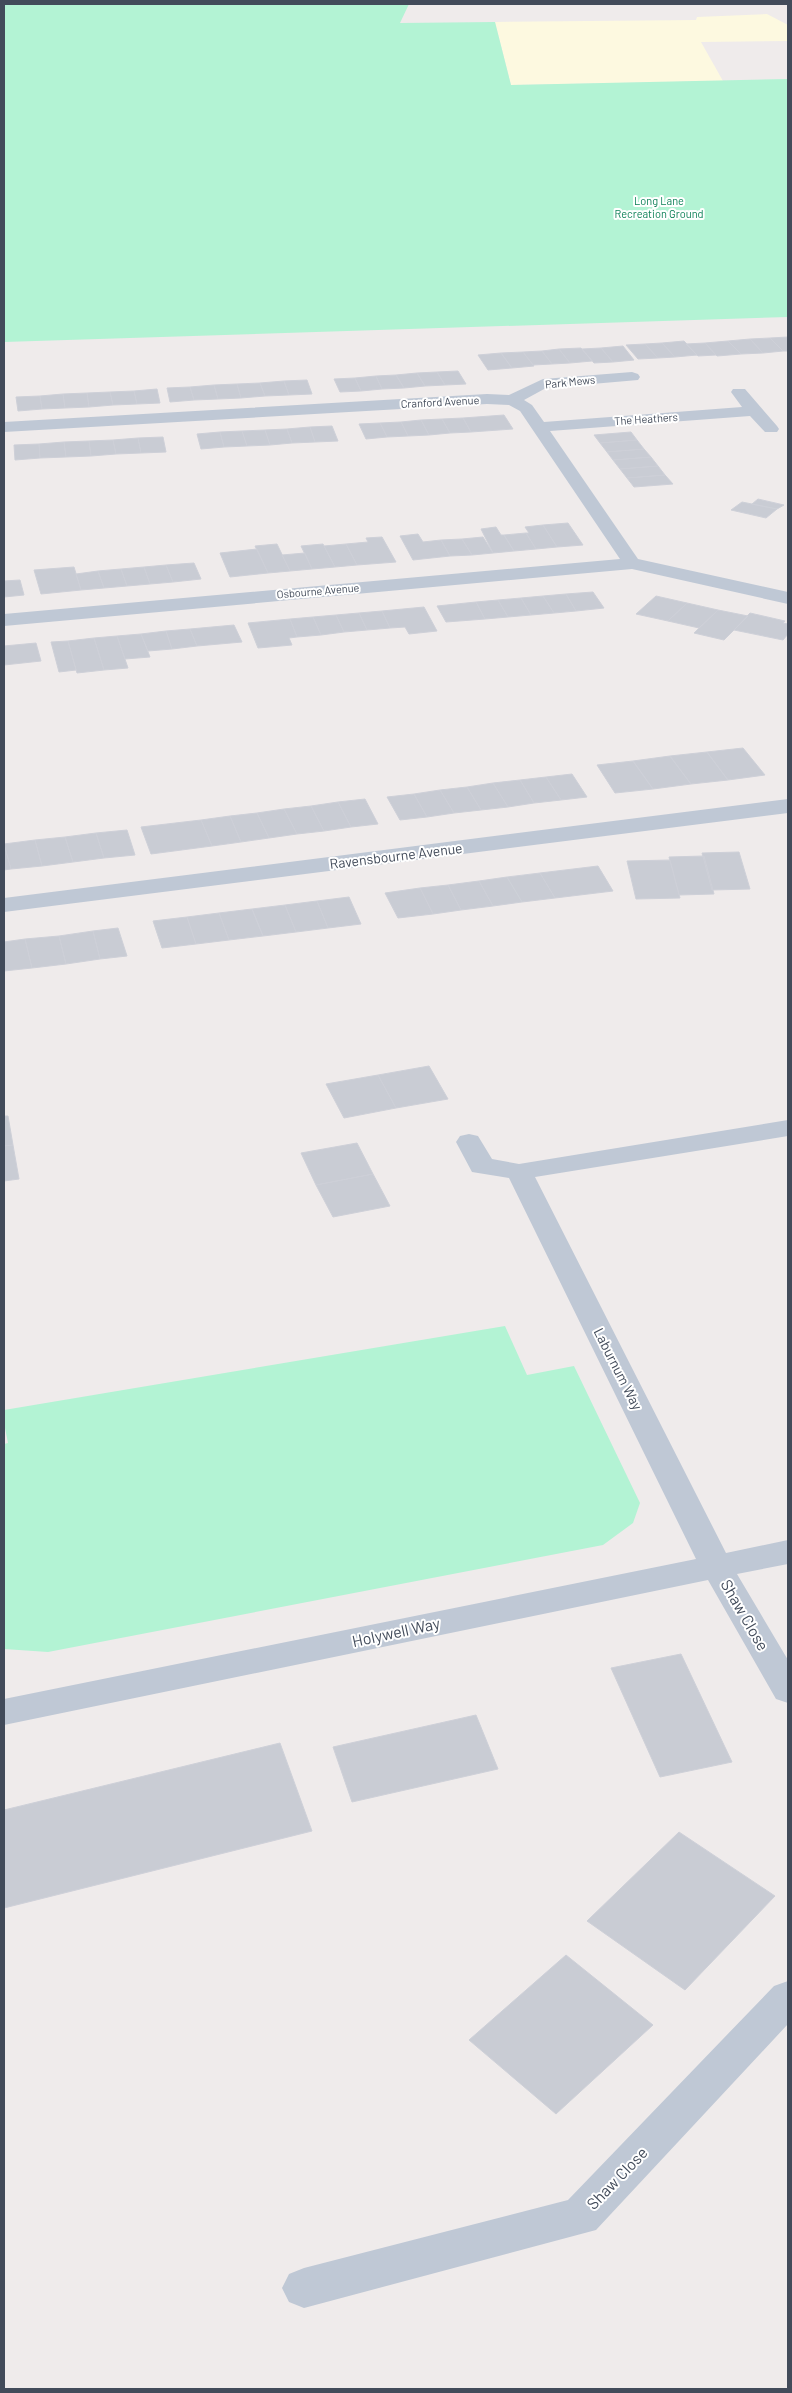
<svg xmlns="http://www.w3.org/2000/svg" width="792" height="2393" font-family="Barlow,sans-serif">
<rect width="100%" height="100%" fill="#efebeb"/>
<path fill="#fdf9e0" d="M767 14 788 25V41L701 42 723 81 511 85 495 22 696 20 697 17Z"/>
<path fill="#b3f3d4" d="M4 4H409L400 23 495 22 511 85 788 79V317L4 342Z
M505 1326 527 1375 574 1366 640 1503 633 1523 603 1545 48 1652 4 1649V1444L8 1443 4 1423V1410Z"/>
<path fill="#c9ccd4" stroke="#ced0d8" d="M788 337V351H783L770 338Z
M770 338 783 351 763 353 750 339Z
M750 339 763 353 741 354 728 341Z
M684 341 697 355 675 357 662 343Z
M728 341 741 354 717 356 705 343Z
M662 343 675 357 658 358 645 344Z
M705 343 716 355 698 356 686 344Z
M645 344 658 358 638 359 626 345Z
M623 346 634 360 613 362 601 348Z
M581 348 592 361 570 363 559 349Z
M601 348 613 362 594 363 582 349Z
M559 349 570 363 552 364 542 351Z
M542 351 552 364 533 365 523 352Z
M523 352 534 366 512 368 501 353Z
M501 353 512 368 488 370 478 355Z
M458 371 466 384 445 385 437 372Z
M437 372 445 385 425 386 417 373Z
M417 373 425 386 404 388 396 375Z
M396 375 404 388 382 389 376 376Z
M376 376 382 389 361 391 355 378Z
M355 378 361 391 340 392 334 379Z
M307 380 312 394 289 395 284 381Z
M284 381 289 395 265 396 260 383Z
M260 383 265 396 241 398 237 384Z
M237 384 241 398 218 399 214 385Z
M214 385 218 399 194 400 190 387Z
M190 387 194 400 170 402 167 388Z
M157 389 160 403 137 404 134 391Z
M134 391 137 404 113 405 110 392Z
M110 392 113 405 89 407 87 393Z
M87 393 89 407 65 408 63 394Z
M63 394 65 408 42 409 40 396Z
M40 396 42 409 18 411 16 397Z
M504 415 513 429 471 432 463 418Z
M463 418 471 432 450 433 442 419Z
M442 419 450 433 429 435 421 420Z
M421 420 429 435 408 436 401 422Z
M401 422 408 436 387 437 380 423Z
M380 423 387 437 366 439 359 424Z
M332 426 338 441 315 442 310 427Z
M310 427 315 442 292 443 287 429Z
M287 429 292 443 270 445 265 430Z
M265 430 270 445 247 446 242 431Z
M242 431 247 446 224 447 220 432Z
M220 432 224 447 201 449 197 434Z
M631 432 637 440 600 443 594 435Z
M163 437 166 452 141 453 138 438Z
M138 438 141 453 116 454 113 440Z
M113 440 116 454 91 456 89 441Z
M637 440 644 449 607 452 600 443Z
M89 441 91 456 66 457 64 442Z
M64 442 66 457 40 458 39 444Z
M39 444 40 458 15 460 14 445Z
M644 449 651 457 613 460 607 452Z
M651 457 658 466 620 469 613 460Z
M658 466 665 475 627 478 620 469Z
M665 475 673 484 634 487 627 478Z
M758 499 784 505 777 509 752 504Z
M742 502 777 509 766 518 731 510Z
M568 523 583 545 557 547 543 525Z
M543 525 557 547 536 549 526 533H529L525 527Z
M496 527 501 535H504L514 551 493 553 481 529Z
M526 533 536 549 514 551 504 535Z
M418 534 423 542 441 540 450 556 413 560 400 536Z
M382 537 396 562 357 565 346 544 368 542 366 538Z
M483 537 493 553 472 555 462 539Z
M462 539 472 555 450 556 441 540Z
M277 544 290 571 268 573 255 546Z
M323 544 335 567 312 569 301 546Z
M346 544 357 565 335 567 324 546Z
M257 549 268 573 230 577 220 553Z
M305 553 312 569 290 571 282 555Z
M194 563 201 579 173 582 166 565Z
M166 565 173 582 150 584 144 567Z
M74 567 81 590 41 594 34 570Z
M144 567 150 584 127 586 121 569Z
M121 569 127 586 104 588 98 571Z
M98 571 104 588 81 590 76 574Z
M20 580 24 595 4 597V581Z
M593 592 604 608 576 611 566 594Z
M566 594 576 611 554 613 543 596Z
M543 596 554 613 531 615 521 598Z
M656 596 687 603 668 621 636 614Z
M521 598 531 615 508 617 498 600Z
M498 600 508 617 485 619 476 602Z
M476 602 485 619 446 622 437 606Z
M687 603 718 610 699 628 668 621Z
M424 607 437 631 409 634 405 627 390 628 382 611Z
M718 610 748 616 724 640 694 633Z
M382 611 390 628 367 630 359 613Z
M359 613 367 630 344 632 336 615Z
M750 613 785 621 783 623 788 624V634L783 640 734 630Z
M336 615 344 632 321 635 313 617Z
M313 617 321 635 297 637 290 619Z
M290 619 297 637 289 638 292 645 258 648 248 623Z
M234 625 242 642 197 646 190 629Z
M190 629 197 646 172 649 166 631Z
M166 631 172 649 148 651 141 634Z
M141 634 150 657 125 659 117 636Z
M117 636 128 668 104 670 94 638Z
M94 638 104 670 77 673 68 641Z
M68 641 76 670 59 672 51 642Z
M36 643 41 661 4 665V646Z
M743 748 765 775 728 780 707 752Z
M707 752 728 780 691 784 670 756Z
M670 756 691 784 653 789 633 761Z
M633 761 653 789 615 793 597 765Z
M572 774 587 797 561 800 546 777Z
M546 777 561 800 534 803 520 780Z
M520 780 534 803 508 807 493 783Z
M493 783 508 807 481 810 467 787Z
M467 787 481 810 454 813 440 790Z
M440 790 454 813 427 817 414 794Z
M414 794 427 817 400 820 387 797Z
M365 799 378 824 351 827 338 802Z
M338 802 351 827 324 831 311 806Z
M311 806 324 831 297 834 284 809Z
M284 809 297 834 269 838 257 813Z
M257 813 269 838 241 842 230 816Z
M230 816 241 842 212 846 201 820Z
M201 820 212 846 151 854 141 827Z
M127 830 135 855 104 858 96 833Z
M96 833 104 858 73 862 65 837Z
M65 837 73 862 42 866 35 840Z
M35 840 42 866 11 869 4 844Z
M4 844 11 869 4 870Z
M739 852 750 889 712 890 702 853Z
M704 856 714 894 679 895 669 857Z
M670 860 680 898 636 899 627 861Z
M598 866 613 891 555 898 540 873Z
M540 873 555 898 522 902 507 877Z
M507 877 522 902 493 906 479 881Z
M479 881 493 906 461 910 448 885Z
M448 885 461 910 433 914 420 888Z
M420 888 433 914 398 918 385 893Z
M349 897 361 924 328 928 317 901Z
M317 901 328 928 296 932 285 905Z
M285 905 296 932 263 936 252 909Z
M252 909 263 936 229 940 219 913Z
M219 913 229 940 196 944 187 917Z
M187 917 196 944 162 948 153 921Z
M118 928 127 956 100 959 93 931Z
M93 931 100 959 66 964 59 936Z
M59 936 66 964 32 968 25 939Z
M25 939 32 968 4 971V942Z
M429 1066 448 1099 396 1108 378 1075Z
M378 1075 396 1108 344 1118 326 1084Z
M4 1116H8L13 1145 4 1146Z
M357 1143 373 1174 316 1185 301 1153Z
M13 1145 19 1179 4 1181V1146Z
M373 1174 390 1206 333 1217 316 1185Z
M681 1654 732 1762 660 1777 611 1668Z
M476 1715 498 1769 352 1802 333 1747Z
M280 1743 312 1831 4 1908V1810Z
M679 1832 775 1896 685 1990 587 1921Z
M566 1955 653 2025 556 2114 469 2040Z"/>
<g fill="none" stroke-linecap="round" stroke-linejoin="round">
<path fill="#bfc8d5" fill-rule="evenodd" d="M632 372 638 374 640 377 638 380 546 388 524 400 532 405 544 422 742 407 731 392 733 389H745L777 426 779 429 777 432H765L750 416 550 431 638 559 788 592V604L632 569 4 626V614L620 559 520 411 509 405 487 404 4 432V422L487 394 509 395 543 379Z
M788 799V813L4 912V898Z
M788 1120V1136L535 1177 726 1553 788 1540V1564L737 1574 788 1660V1703L776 1699 708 1580 4 1725V1699L696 1559 509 1178 472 1172 456 1142 460 1136 469 1134 478 1136 492 1159 519 1164Z
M788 1981V2024L596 2230 304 2308 289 2302 282 2288 289 2274 304 2268 568 2200 774 1986Z"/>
</g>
<g text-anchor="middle" stroke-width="4" stroke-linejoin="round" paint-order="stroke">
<g font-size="11" fill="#0d8157" stroke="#fff">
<text x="659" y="205">Long Lane<tspan x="659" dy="13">Recreation Ground</tspan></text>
</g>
<g font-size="11" fill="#424b5a" stroke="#fff">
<text transform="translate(570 382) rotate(-6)" y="4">Park Mews</text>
<text transform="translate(440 402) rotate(-3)" y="4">Cranford Avenue</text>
<text transform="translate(646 419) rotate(-4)" y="4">The Heathers</text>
<text transform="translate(318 591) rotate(-5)" y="4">Osbourne Avenue</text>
</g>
<g font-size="14" fill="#424b5a" stroke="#fff">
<text transform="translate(396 856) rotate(-7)" y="5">Ravensbourne Avenue</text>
<text transform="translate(618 1369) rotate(63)" y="5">Laburnum Way</text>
</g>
<g font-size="16" fill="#424b5a" stroke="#fff">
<text transform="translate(745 1615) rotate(60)" y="6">Shaw Close</text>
<text transform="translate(396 1632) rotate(-12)" y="6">Holywell Way</text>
<text transform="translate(617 2178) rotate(-46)" y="6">Shaw Close</text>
</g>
</g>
<rect width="792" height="2393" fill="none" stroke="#424b5a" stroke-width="10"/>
</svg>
